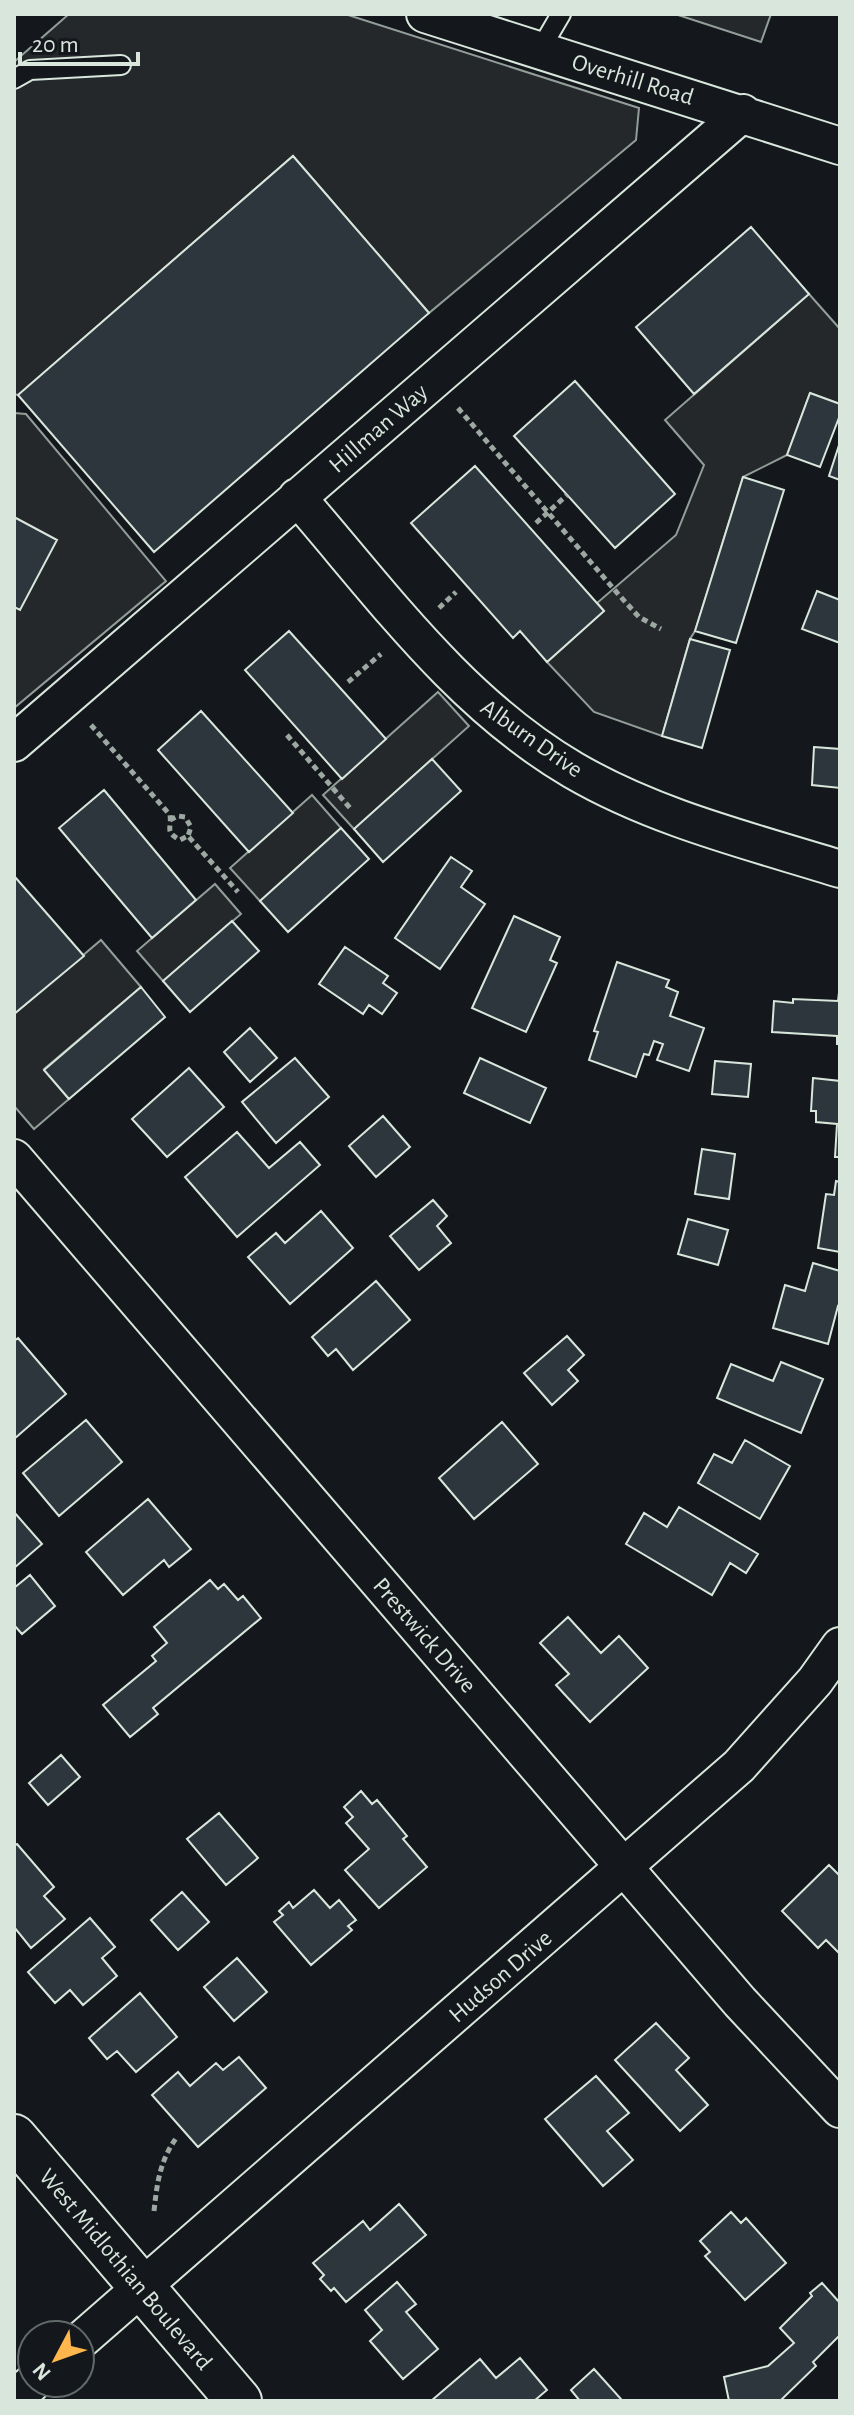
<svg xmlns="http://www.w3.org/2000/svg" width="854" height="2415" font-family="'Alegreya Sans',sans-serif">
<rect width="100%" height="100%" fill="#14181c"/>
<path fill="#24282b" stroke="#939e99" stroke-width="2" d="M69 14H345L639 108 636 140 429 313 293 156 18 395 14 394V62Z
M675 14H771L761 42Z
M809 294 840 329V404L810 393 787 455 743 477 695 631 690 639 662 736 594 712 547 662 604 611 597 603 676 535 704 465 665 420Z
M14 413 26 414 166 581 14 708Z
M438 692 469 726 354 829 323 795Z
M312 795 341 828 260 901 230 868Z
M215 884 241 914 163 981 137 951Z
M101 940 141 987 44 1069 69 1099 34 1129 14 1106V1014Z"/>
<path fill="#2c363c" stroke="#d8e6dc" stroke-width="2" d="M293 156 429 313 154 552 18 395Z
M751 227 809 294 694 394 636 327Z
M575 381 675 494 615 548 514 436Z
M810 393 840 404V415L820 467 787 455Z
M840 442V480L829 476Z
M475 466 604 611 547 662 520 631 513 638 411 523Z
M743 477 784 490 736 643 695 631Z
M14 517 57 540 20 610 14 607Z
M817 591 840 600V643L802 629Z
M289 631 386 739 342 779 245 670Z
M690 639 730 650 702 748 662 736Z
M201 711 293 813 249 852 158 750Z
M814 747 840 749V788L812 785Z
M432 759 461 791 383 862 354 829Z
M104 790 196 900 152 938 59 828Z
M341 828 369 859 288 932 260 901Z
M451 857 472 871 461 887 485 904 440 969 395 938Z
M15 877 84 956 14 1014V878Z
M514 916 560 937 550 960 557 963 526 1032 472 1008Z
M232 921 259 951 190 1012 163 981Z
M345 947 388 976 383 983 397 993 382 1014 369 1005 363 1014 319 984Z
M617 962 669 980 666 987 678 992 670 1016 704 1028 689 1071 657 1060 663 1044 654 1041 649 1055 644 1054 636 1077 589 1060 598 1032 594 1031Z
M840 984V1044H837V1036L772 1032 774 1001 793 1003V999L838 1001Z
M141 987 165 1017 69 1099 44 1070Z
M250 1028 277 1058 250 1082 224 1052Z
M295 1058 329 1097 276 1143 242 1102Z
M480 1058 546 1088 530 1123 464 1093Z
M715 1061 751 1064 748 1097 712 1094Z
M189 1068 224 1107 167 1157 132 1119Z
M813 1078 840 1081V1157H835L837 1124 816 1122V1111H811Z
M383 1116 410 1147 376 1177 349 1146Z
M237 1132 269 1168 300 1142 320 1165 237 1237 185 1177Z
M702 1149 735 1154 729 1199 695 1194Z
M836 1181 840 1182V1252L818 1248 826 1194 834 1195Z
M433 1200 447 1216 437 1226 451 1243 419 1270 390 1236Z
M321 1211 353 1248 290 1304 248 1257 276 1233 285 1243Z
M688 1219 728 1230 718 1265 678 1254Z
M813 1263 840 1271V1307L838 1306 828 1344 773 1328 785 1285 805 1291Z
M376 1281 410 1320 353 1370 336 1349 328 1356 312 1337Z
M567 1336 584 1355 568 1370 578 1381 552 1405 524 1373Z
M18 1338 66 1394 14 1439V1341Z
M781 1362 823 1379 801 1433 717 1398 731 1364 773 1381Z
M86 1420 122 1462 59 1516 23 1473Z
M502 1422 538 1464 474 1519 439 1478Z
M745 1440 790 1466 760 1519 698 1483 714 1454 732 1463Z
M148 1499 191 1549 169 1567 164 1560 123 1595 86 1552Z
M679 1507 758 1554 746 1573 730 1563 712 1595 626 1544 644 1513 667 1527Z
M14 1512 42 1544 14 1568Z
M30 1575 55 1606 22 1634 14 1625V1588Z
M210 1580 218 1589 224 1584 238 1600 243 1596 261 1618 153 1708 158 1714 130 1737 103 1705 156 1661 152 1656 167 1643 154 1627Z
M568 1617 601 1653 619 1636 648 1668 590 1722 556 1685 569 1674 540 1643Z
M61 1755 80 1777 48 1805 29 1783Z
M361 1791 372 1804 377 1800 407 1836 403 1839 427 1867 379 1908 345 1870 369 1849 346 1823 353 1817 344 1807Z
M219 1813 258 1858 226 1885 187 1839Z
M17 1844 54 1887 44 1896 65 1919 31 1948 14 1927V1846Z
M829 1865 840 1876V1954L826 1940 818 1948 782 1911Z
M314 1890 330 1908 339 1900 356 1920 348 1926 352 1930 311 1965 274 1922 283 1915 279 1911 289 1902 293 1908Z
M182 1892 209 1922 178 1950 151 1920Z
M90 1918 115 1947 102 1958 117 1976 83 2005 70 1990 55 2003 28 1972Z
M237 1958 267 1992 234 2021 204 1987Z
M140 1993 177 2037 136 2072 117 2051 107 2059 89 2038Z
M656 2023 689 2058 676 2070 708 2105 680 2131 615 2060Z
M239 2057 266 2088 198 2147 152 2095 178 2072 190 2086 216 2063 223 2070Z
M596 2076 629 2113 607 2131 633 2160 603 2186 545 2119Z
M399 2204 426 2235 346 2302 334 2288 331 2291 320 2279 324 2275 313 2263 363 2221 370 2230Z
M731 2212 741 2223 746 2218 786 2263 745 2300 705 2256 710 2252 700 2241Z
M397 2282 416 2304 406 2312 438 2349 403 2379 370 2341 382 2330 365 2310Z
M822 2283 840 2303V2335L813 2362 816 2366 780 2401H729L724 2377 768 2366 794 2343 780 2328 812 2296 810 2293Z
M520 2358 547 2390 534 2401H431L480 2359 496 2378Z
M594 2369 621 2399 618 2401H580L571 2390Z"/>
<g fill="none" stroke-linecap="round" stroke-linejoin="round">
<defs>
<path id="service" d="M540 50 561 14
M14 79 30 70 121 65"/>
<path id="minor" d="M425 14 840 146
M297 497C382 595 459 703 573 770 655 818 750 841 840 869
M14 743 743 113
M14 1158 740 2002 840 2109
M80 2341 739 1766 815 1681 840 1646
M14 2399 32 2383"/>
<path id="secondary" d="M14 2137 239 2401"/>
</defs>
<use href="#service" stroke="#d8e6dc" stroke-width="22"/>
<use href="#minor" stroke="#d8e6dc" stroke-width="40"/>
<use href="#secondary" stroke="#d8e6dc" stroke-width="48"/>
<path stroke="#9da8a2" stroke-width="5" stroke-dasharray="6 4" stroke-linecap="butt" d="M458 408 619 595 639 617 661 629
M536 523 567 495
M439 608 456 592
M348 682 381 654
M91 725 170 815C172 829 164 831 180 840L188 836 238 892
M287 735 350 808
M170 820 178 816 185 817 191 827 188 836
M154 2211C157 2183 160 2160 177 2137"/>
<use href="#service" stroke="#14181c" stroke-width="18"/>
<use href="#minor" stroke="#14181c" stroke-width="36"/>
<use href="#secondary" stroke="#14181c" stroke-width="44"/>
</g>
<g text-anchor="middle" stroke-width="6" stroke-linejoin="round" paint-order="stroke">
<g font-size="24" fill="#d8e6dc" stroke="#14181c">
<text transform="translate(633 79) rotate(17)" y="8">Overhill Road</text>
<text transform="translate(378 428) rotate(-41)" y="8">Hillman Way</text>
<text transform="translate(532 738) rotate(35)" y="8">Alburn Drive</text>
<text transform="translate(425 1635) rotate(49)" y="8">Prestwick Drive</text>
<text transform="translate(500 1976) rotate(-41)" y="8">Hudson Drive</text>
<text transform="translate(126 2269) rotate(50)" y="8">West Midlothian Boulevard</text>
</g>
</g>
<rect width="854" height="2415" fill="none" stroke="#d8e6dc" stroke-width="32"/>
<g transform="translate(56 2359) rotate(229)"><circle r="38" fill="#14181c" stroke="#626a69" stroke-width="2"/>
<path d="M0-6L14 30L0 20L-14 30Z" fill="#ffb74d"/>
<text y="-12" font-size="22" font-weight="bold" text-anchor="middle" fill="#d8e6dc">N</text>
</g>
<path d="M20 52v12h118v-12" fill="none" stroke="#d8e6dc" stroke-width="4"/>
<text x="32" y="52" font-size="24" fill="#d8e6dc" stroke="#14181c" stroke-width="6" paint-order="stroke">20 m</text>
</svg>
